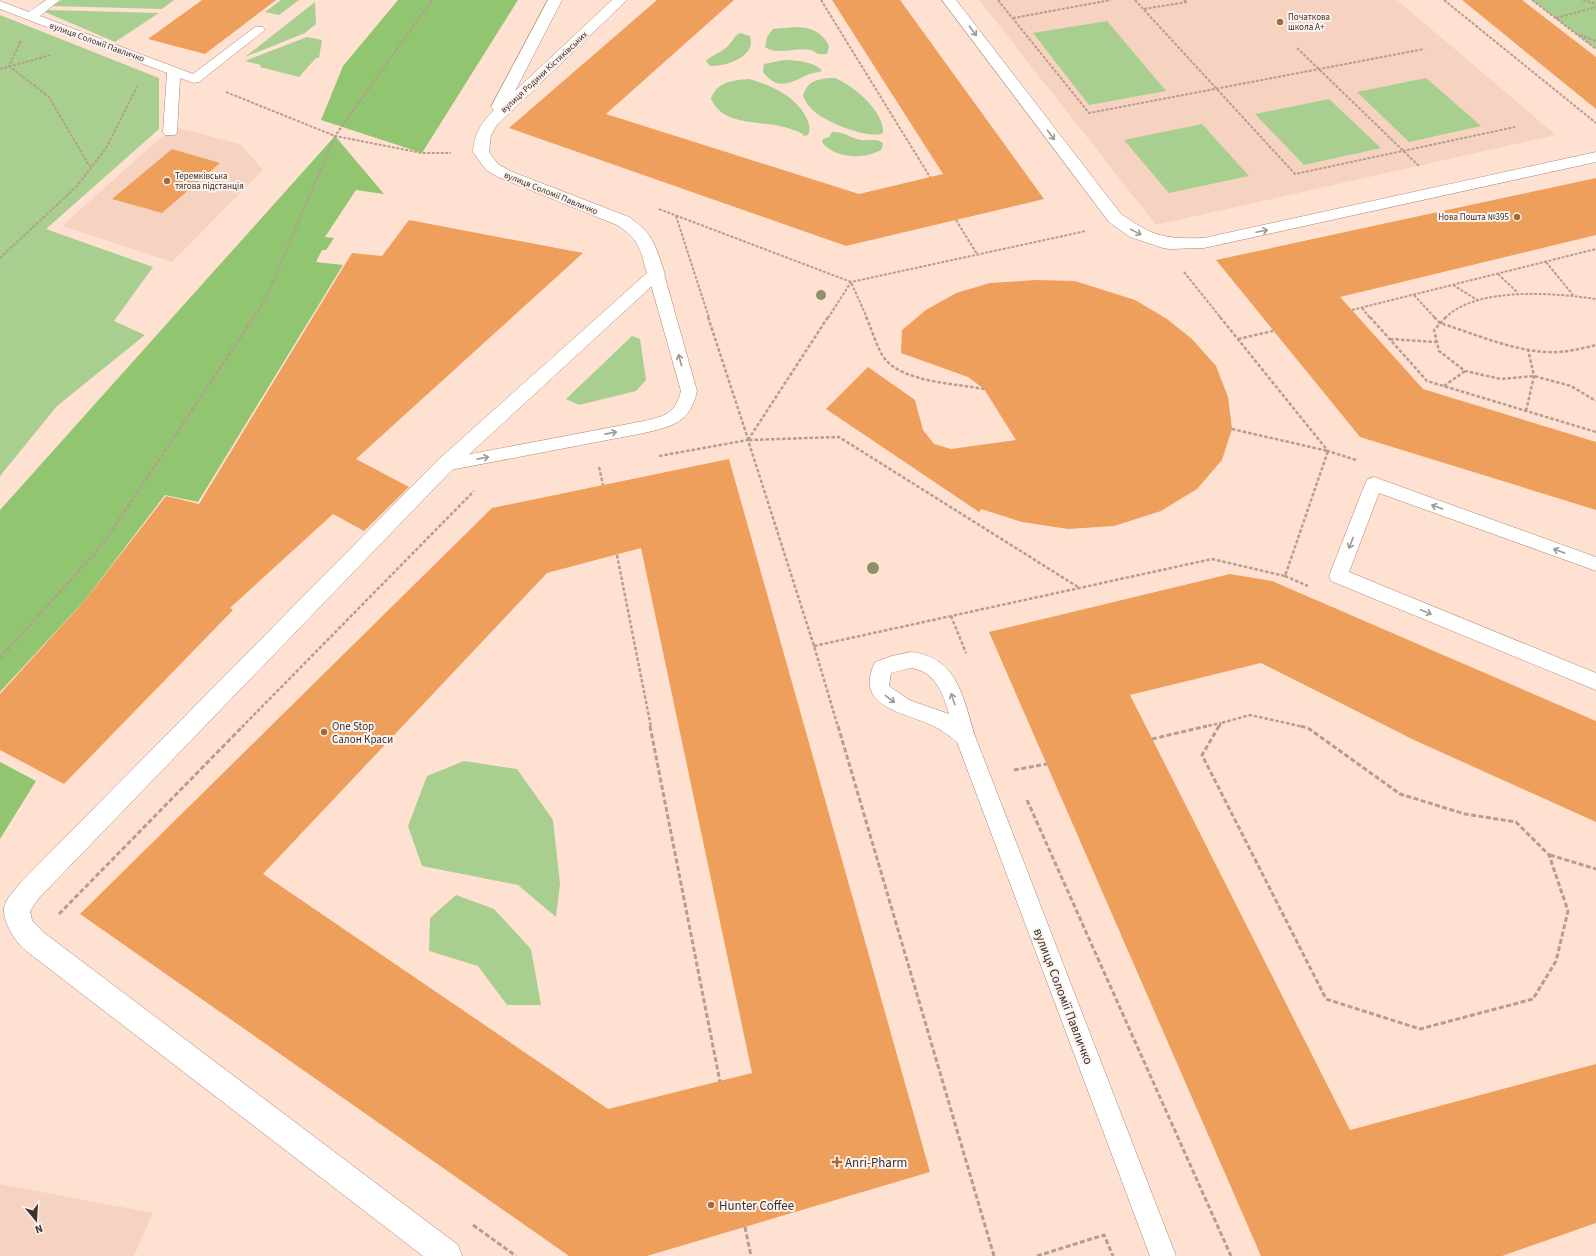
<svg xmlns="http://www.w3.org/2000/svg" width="1596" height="1256" font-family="'Source Sans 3',sans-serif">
<rect width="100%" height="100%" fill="#ffe1d1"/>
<path fill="#f6d3c0" d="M979 0H1397L1556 135 1156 225Z
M179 128 240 144 263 170 172 262 62 226 160 138Z
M0 1184 153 1213 134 1256H0Z"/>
<path fill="#a8ce90" d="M62 0H174L162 9 52 6Z
M281 0H299L279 15 265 12Z
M1532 0H1596V49Z
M315 2 316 24 305 33 245 57Z
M47 10 159 13 115 42 45 12Z
M0 15 159 78V129L46 229 153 267 114 321 145 335 57 406 0 476Z
M1107 21 1166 91 1089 105 1033 33Z
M795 27C810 27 823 32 829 46L827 54H818C804 42 780 58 765 47L767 37 773 29Z
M740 33 750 36C757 57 726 66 710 66L706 61C712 55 720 53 727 47 732 42 734 36 740 33Z
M307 37 322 40 319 58H316L299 77 260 67 261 65 245 61Z
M784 60C794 60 817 62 822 71 818 73 814 72 810 74 792 81 779 93 763 72L764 64Z
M835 78C853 85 885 112 883 133 869 140 827 122 816 113 810 108 806 103 803 96 807 80 820 78 835 78Z
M1426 78 1481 126 1409 142 1357 92Z
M749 79C771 85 795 96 806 117 809 123 811 129 808 135L804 136C801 132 796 131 791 129 765 119 725 129 711 99 716 82 733 80 749 79Z
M1329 99 1381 148 1304 165 1255 114Z
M1202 124 1249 176 1169 193 1124 140Z
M832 132C842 131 851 138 861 140 869 141 877 138 883 143L882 149C867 160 834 159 822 142L823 139 829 137Z
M632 336 640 339 646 380 636 391 579 405 566 399Z
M464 761 517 769 553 820 560 884 556 917 518 885 422 866 408 826 427 776Z
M456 895 494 909 531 949 541 1005H507L478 966 429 951 430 918Z"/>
<path fill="#92c570" d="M398 0H518L422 153 321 120 343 66Z
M335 136 384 194 356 190 325 237 334 238 326 250H322L316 262 343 265 198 502 165 495 85 600 0 692V510Z
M0 762 36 781 0 839Z"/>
<path fill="#ee9f5c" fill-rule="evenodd" d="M202 0H276L205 54 148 39Z
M657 0H734L606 114 859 194 943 174 832 0H900L1044 199 846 246 509 128Z
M1462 0H1522L1596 57V109Z
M172 149 220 163 162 213 112 199Z
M1596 178V235L1340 297 1423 389 1596 442V510L1360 437 1216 260Z
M409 220 583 253 356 459 409 487 364 531 333 514 230 608 233 610 64 784 0 750V694L86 599 166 496 199 504 352 253 382 256Z
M1037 280 1075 281 1135 300 1167 319 1192 339 1216 366 1228 397 1232 429 1222 460 1197 489 1161 511 1114 526 1068 529 1022 522 981 509 979 512 826 409 868 367 915 400 923 430 934 444 951 449 1016 440 984 389 968 377 901 353 902 330 926 310 956 293 990 283Z
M729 459 930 1172 647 1256H569L80 914 492 508ZM641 548 752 1073 608 1109 263 874 547 573Z
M1230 574 1272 581 1596 721V822L1414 740 1261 663 1130 695 1350 1130 1596 1064V1223L1502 1256H1261L989 632Z"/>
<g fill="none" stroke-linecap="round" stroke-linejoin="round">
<defs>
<path id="lane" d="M46 0H60L40 16 193 74 255 27H263L265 30 199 82 194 83 180 78 177 132 175 135H165L163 132 167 73 0 9V1L29 12Z
M656 269 661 271 664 274 697 391C690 423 673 426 644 433L445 471 439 470 436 465 439 460 445 459 644 421C665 416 675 414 681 391L648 274 651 271Z
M1374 477 1596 557V571L1379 493 1349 572 1596 673V690L1331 581 1329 576 1365 484 1368 479Z
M911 652C958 657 963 698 975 736L1176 1256H1150L957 742C948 735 939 728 929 724 900 711 854 706 875 662L892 656ZM911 668C935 671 943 693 949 714L909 700 889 686 891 673Z"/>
<path id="street" d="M548 0H562L515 91 612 0H627L497 125 491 135 489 152 498 164 510 171 629 217C655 235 655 246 665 274L452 470 39 898 30 911 32 920 43 932 458 1245 462 1256H423L25 950C15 941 3 923 4 908 5 899 16 889 21 882L438 460 647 273C639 247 640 240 617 225L498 177 486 170 473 152C475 133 480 124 494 110L491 107Z
M942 0H956L1121 214C1154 237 1165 239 1204 238L1596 152V162L1204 248 1169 249 1163 248 1130 237 1109 222Z"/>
</defs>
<use href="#lane" stroke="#a88774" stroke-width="1"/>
<use href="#street" stroke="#a88774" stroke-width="1"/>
<path stroke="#b59d90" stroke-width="2" stroke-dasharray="3 1.5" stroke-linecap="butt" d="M821 0 930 177
M998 0 1089 113 1424 49
M1135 0 1295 174 1515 127
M1444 0 1596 123
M1532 0 1596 49
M1583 0 1596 4
M1144 9 1187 2 1184 0
M1013 18 1111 0
M1556 18 1596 7
M1580 35 1596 41
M21 41 9 66 49 97 90 167
M1297 48 1419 166
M0 69 51 55
M226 92 335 136 422 153H451
M659 209 851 282 867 318
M676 216 709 318
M956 220 977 254
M0 258 77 186 106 148 137 87
M1546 262 1573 295
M1184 272 1221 318
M1498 274 1517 292
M1453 285 1479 301
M1414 295 1435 318
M1362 308 1370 318
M1352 310 1596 249
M253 318 265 300 335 136 432 0
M828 318 851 282 1086 231
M1445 318C1477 286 1555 293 1596 299"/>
<path stroke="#b59d90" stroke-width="2.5" stroke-dasharray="3.5 2" stroke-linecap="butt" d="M708 317 748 439
M866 317C871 327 878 351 885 359 903 382 957 384 984 389
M1220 317 1328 451 1356 460
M1370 317 1427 381 1596 432
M1434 317 1440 323C1475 334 1510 350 1547 352 1564 353 1580 349 1596 345
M1446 317 1434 330 1439 351 1465 371 1501 379 1534 376 1571 386 1596 401
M1238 339 1273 331
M1390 339 1436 342
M1444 386 1465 371
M1526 411 1534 376 1528 349
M748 440 828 317
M749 440 839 437 1078 587
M659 456 748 440 814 646 838 727
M599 467 603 485
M617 555 651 727
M1285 576 1308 586
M951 616 966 653
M814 646 1212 559 1285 576 1328 451 1232 429
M0 658 103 544 254 317
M242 727 474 491
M1203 727 1221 723
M1219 727 1221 723 1250 715 1304 727"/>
<path stroke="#b59d90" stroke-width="3" stroke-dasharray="5 2.5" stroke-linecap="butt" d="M650 726 720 1082
M838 726 994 1256
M1219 726 1202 755 1326 999 1420 1029 1533 999 1556 961 1568 911 1549 855 1516 822 1465 814 1400 794 1308 728 1300 726
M1152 739 1207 726
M1014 770 1047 764
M1027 800 1231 1256
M1550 855 1596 869
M59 914 243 726
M473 1225 516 1256
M745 1227 751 1256
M1037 1256 1104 1235 1113 1256"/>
<use href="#lane" fill="#fff" fill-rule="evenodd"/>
<use href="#street" fill="#fff" fill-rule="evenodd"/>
</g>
<g fill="#8e926b">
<circle cx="821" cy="295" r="5"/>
<circle cx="873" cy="568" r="6"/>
</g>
<defs><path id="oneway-shaft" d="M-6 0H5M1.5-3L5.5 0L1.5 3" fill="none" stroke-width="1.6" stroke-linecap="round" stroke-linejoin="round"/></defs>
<g stroke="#9f9894">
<use href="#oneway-shaft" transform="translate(973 31) rotate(53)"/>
<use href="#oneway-shaft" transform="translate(1051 135) rotate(53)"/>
<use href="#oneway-shaft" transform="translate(1262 231) rotate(-12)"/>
<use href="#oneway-shaft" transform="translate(1136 232) rotate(28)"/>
<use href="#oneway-shaft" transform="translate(680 360) rotate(-105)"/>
<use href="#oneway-shaft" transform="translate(611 433) rotate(-11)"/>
<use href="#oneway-shaft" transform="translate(483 458) rotate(-11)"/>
<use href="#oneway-shaft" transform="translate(1437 507) rotate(-160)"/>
<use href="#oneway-shaft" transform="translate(1351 543) rotate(111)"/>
<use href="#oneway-shaft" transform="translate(1559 551) rotate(-160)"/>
<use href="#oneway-shaft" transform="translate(1426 612) rotate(22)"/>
<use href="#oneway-shaft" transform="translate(890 699) rotate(37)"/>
<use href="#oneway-shaft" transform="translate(953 699) rotate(-108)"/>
</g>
<g fill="#a96a31" stroke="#fbf3ef" stroke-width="1.5">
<circle cx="1280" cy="22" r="4"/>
<circle cx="167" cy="181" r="4"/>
<circle cx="1517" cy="217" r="4"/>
<circle cx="324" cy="732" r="4"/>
<path d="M835 1156h4v4h4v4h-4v4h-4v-4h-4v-4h4z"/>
<circle cx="711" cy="1205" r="4"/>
</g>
<g text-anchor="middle" stroke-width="4" stroke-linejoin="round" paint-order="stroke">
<g font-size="9" fill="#3f3129" stroke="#fbf3ef" text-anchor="start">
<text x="1288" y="20">Початкова<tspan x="1288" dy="10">школа А+</tspan></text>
<text x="175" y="179">Теремківська<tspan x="175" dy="10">тягова підстанція</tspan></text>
<text x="1509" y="220" text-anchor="end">Нова Пошта №395</text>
</g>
<g font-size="9" fill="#3f3129" stroke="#fbf3ef">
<text transform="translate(97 42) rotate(20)" y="3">вулиця Соломії Павличко</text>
<text transform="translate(544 72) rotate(-43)" y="3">вулиця Родини Кістяківських</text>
<text transform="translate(551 193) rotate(22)" y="3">вулиця Соломії Павличко</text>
</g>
<g font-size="11" fill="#3f3129" stroke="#fbf3ef" text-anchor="start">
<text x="332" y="730">One Stop<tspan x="332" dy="13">Салон Краси</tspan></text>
</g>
<g font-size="13" fill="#3f3129" stroke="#fbf3ef">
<text transform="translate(1064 996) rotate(69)" y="5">вулиця Соломії Павличко</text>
</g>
<g font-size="13" fill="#3f3129" stroke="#fbf3ef" text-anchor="start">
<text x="845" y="1167">Anri-Pharm</text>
<text x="719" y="1210">Hunter Coffee</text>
</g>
</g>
<g transform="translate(36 1220) rotate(162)" stroke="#fbf3ef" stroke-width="3" paint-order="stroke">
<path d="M0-3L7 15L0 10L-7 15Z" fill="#3f3129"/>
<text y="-6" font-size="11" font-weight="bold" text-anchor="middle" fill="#3f3129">N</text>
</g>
</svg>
